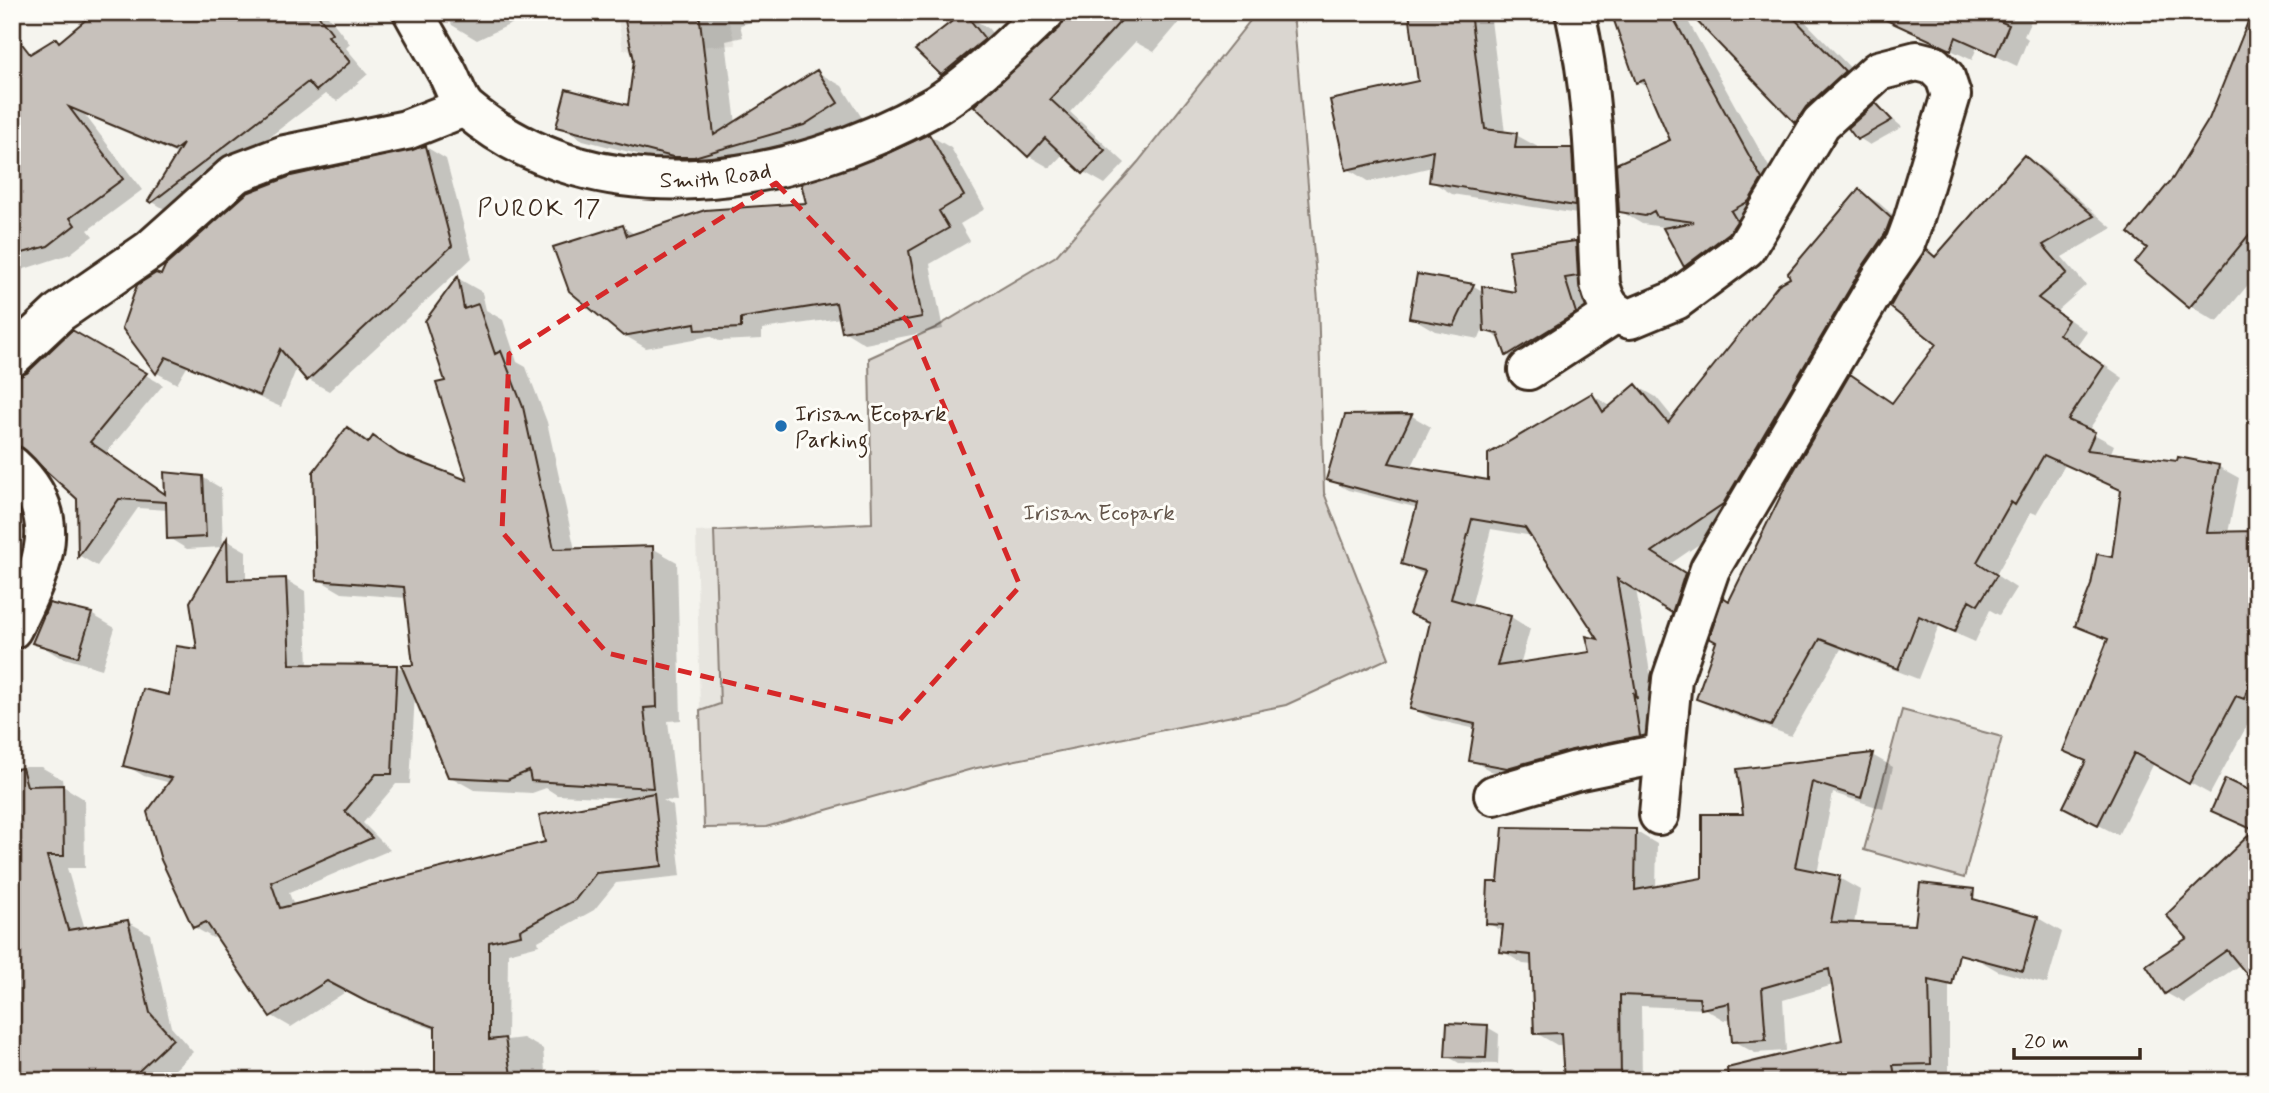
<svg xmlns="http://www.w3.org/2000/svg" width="2269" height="1093" font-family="Mynerve,sans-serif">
<rect width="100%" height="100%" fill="#f5f4ee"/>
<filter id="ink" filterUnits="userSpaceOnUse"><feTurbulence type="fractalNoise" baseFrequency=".0143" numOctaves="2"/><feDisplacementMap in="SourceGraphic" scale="14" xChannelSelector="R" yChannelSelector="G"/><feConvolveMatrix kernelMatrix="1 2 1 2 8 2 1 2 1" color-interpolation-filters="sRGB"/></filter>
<g filter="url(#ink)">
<path fill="#e7e5df" d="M617 12H726L736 45 623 50Z
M714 531 720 705 700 711 696 532Z"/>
<path fill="#dad6d0" stroke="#8a8077" stroke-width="2" d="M1257 12H1293L1318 301 1324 493 1389 658 1286 705 972 769 766 827 704 828 700 711 720 704 714 531 872 523 869 358 935 328 1056 256 1138 162Z
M1902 710 2002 737 1964 878 1864 850Z"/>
<path fill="#0003" fill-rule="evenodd" d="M98 12H325L350 44 346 48 368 74 337 101 325 94 171 213 151 201 179 155 85 115 142 190 88 230 93 236 70 254 12 273V66L56 40 61 43Z
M446 12H537L477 40 452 25Z
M577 12H594L585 17Z
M625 12H791L740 25 743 37 726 41 736 124 817 72 842 86 862 118 830 139 699 170 583 140 558 126 630 107 636 60Z
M1067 12H1188L1154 52 1135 42 1070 112 1125 163 1105 184 1084 172 1064 153 1050 168 1029 156Z
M1411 12H1490L1505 133 1516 135 1538 147 1537 150H1571L1593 162 1596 217 1452 194 1431 181 1432 167 1369 182 1348 169 1420 82Z
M1611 12H1683L1783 192 1707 278 1686 265 1664 227 1642 224 1620 211 1672 141 1649 88 1637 82Z
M1691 12H1796L1866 84 1818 134 1796 122Z
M1869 12H2035L2024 36 2028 39 2017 66 1977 47 1972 60Z
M2257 12V274L2217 322 2190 306 2150 248 2174 179 2211 120Z
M964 14 988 28 1008 53 966 87 942 74Z
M1876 105 1902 127 1870 145 1859 138Z
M929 135 951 148 985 209 960 224 970 241 930 264 943 329 865 344 844 331 841 318 762 329V339L719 341 710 336 646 348 624 335 623 227 636 235 808 205 885 157Z
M426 147 446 159 472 258 329 391 309 380 297 367 281 407 187 367 177 384 157 373 124 328 162 277Z
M2025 157 2044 169 2112 228 2062 257 2086 285 2057 311 2087 332 2077 346 2123 378 2088 431 2114 445 2110 455 2179 463V459L2219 467 2239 478 2228 533 2257 534V707L2210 794 2154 763 2118 835 2085 818 2087 763 2065 751 2109 641 2077 625 2114 559 2123 492 2065 465 2036 514 2031 512 1996 575 2016 588 1999 615 1990 610 1975 642 1939 626 1918 679 1841 649 1791 736 1718 709 1698 698 1730 603 1851 377 1894 404 1939 344 1927 251 1937 257Z
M1859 191 1879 203 1910 230 1743 514 1670 564 1704 586 1692 623 1636 589 1656 708 1659 746 1528 779 1491 771 1471 760 1476 729 1432 719 1412 708 1431 625 1411 613 1425 575 1403 564 1418 508 1348 490 1328 479 1347 417 1412 416 1431 427 1411 468 1490 482 1592 395 1612 407 1637 386 1656 397 1674 419 1792 279ZM1491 529 1533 536 1602 642 1592 653 1520 665 1530 629 1511 617 1471 607Z
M1576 242 1597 254 1596 325 1528 367 1507 355 1502 340 1483 329 1479 339 1435 331 1411 317 1418 276 1474 286 1484 292 1517 294Z
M459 279 482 292 486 310 503 320 517 362 526 367 547 422 575 550 652 548 677 562 681 720 668 721 677 801 663 800 673 806 681 876 616 883 594 910 538 941 539 945 508 953 507 1040 523 1038 543 1049 546 1081H459L436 1030 386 1011 347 991 291 1027 272 1016 218 936 213 938 194 927 171 783 144 776 125 765 199 651 192 603 228 541 246 551V581L286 580 305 591 308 666H396L406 672 415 667 407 598 342 593 318 579 347 429 371 442 374 438 409 459 470 483 448 382 427 321ZM415 693 449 776 474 790 532 793 546 788 557 795 627 798 547 843 294 906 289 893 390 850 363 823 396 784H410Z
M73 333 163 385 106 453 167 495 202 477 221 488 223 547 187 549 169 538 168 510 138 508 97 566 80 556 79 499 28 374Z
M91 614 115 628 102 669 58 656 35 642Z
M1872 755 1893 767 1883 809 1833 793 1817 874 1839 878 1860 890 1854 924 1949 939V1081H1748L1844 1042 1833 985 1783 1000 1786 1051 1755 1053 1733 1041 1732 1018 1724 1020 1705 1009 1641 1006 1642 1081H1566L1563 1045H1557L1536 1033 1533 965 1523 964 1502 951 1504 932 1488 923 1499 884 1635 831 1657 844 1656 888 1704 879 1745 816 1739 771Z
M12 767H41L62 779 63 786 84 799 85 868H67L85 929 128 922 150 934 171 1027 193 1052 163 1081H19L12 1074Z
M2257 796V973L2241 964 2184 1003 2166 993 2189 938 2255 832 2213 811Z
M2038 918 2062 932 2047 984 1998 971 1974 957Z
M1487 1027 1499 1034 1498 1064 1459 1063 1447 1056Z"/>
<path fill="#c7c1bb" stroke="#3b2a1e" stroke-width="2" fill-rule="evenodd" d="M95 12H316L332 33 328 36 350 62 316 91 308 82 151 203 148 201 183 144 174 151 69 107 123 179 70 218 75 225 48 246 12 256V31L30 54 56 38 59 42Z
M623 12H699L714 135 817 70 838 103 804 125 694 157H673L556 127 566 89 628 105 634 60Z
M964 12 985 39 941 75 915 50Z
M1066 12H1129L1050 99 1105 150 1083 174 1045 138 1028 157 974 106 1060 28Z
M1409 12H1470L1485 129 1517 133 1515 148H1572L1575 206 1429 182 1433 150 1346 170 1330 100 1418 81Z
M1611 12H1670L1762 179 1749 201 1731 211 1737 221 1729 233 1684 267 1663 228 1694 222 1657 217 1654 211 1645 216 1619 212 1616 164 1670 140 1644 80 1636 83Z
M1688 12H1788L1845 71 1806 107 1795 123Z
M1869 12H1978L2009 25 1996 55 1956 37 1951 50Z
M2252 12H2257V225L2189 308 2135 263 2147 248 2128 233 2173 178 2209 119Z
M1876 103 1892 120 1857 140 1848 128Z
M929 134 964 196 939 211 949 228 909 251 922 317 842 332 836 303 741 318V328L696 330 695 323 623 336 569 291 553 247 623 225 627 236 705 210 806 203 801 183 884 155Z
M426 146 452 246 307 381 280 349 260 396 166 357 156 374 122 328 137 285 156 273 161 275 165 266 247 193 291 176Z
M2024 155 2094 216 2043 245 2067 273 2038 298 2068 320 2059 334 2104 366 2068 420 2095 432 2087 450 2177 461 2178 457 2219 465 2207 532 2256 531 2257 663 2244 699 2236 696 2189 784 2134 753 2098 825 2063 807 2086 761 2063 751 2108 639 2075 626 2091 585 2097 554 2112 557 2121 490 2044 455 2015 505 2011 502 1977 562 1997 575 1978 605 1969 600 1955 632 1919 616 1898 669 1820 639 1771 726 1696 699 1716 642 1709 638 1723 597 1729 601 1789 479 1850 374 1892 403 1936 344 1890 307 1900 289 1926 249 1935 257Z
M1859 189 1891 218 1885 234 1863 266 1723 504 1652 552 1685 573 1672 613 1617 579 1637 699 1633 692 1640 736 1572 750 1507 768 1469 761 1475 724 1410 709 1430 622 1409 614 1425 571 1401 564 1417 504 1326 480 1345 415 1412 414 1389 463 1488 480V454L1592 393 1603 412 1636 384 1668 423 1779 284 1790 278 1788 273ZM1472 519 1525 528 1598 639 1586 636 1590 652 1497 666 1511 616 1451 599Z
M1576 241 1578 276 1565 278 1576 313 1506 356 1498 334 1484 331 1482 286 1515 292 1509 250Z
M1417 274 1474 284 1454 326 1409 318Z
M458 276 464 309 478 304 495 354 501 351 523 407 554 549 653 546 657 707 644 708 653 788 531 781 529 771 507 780 448 777 401 665H413L404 587 316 580 313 472 347 427 368 443 373 436 399 454 467 480 436 383 445 381 425 321Z
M72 330 147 373 90 442 165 494 164 472 203 476 206 537 167 539 166 502 119 499 78 557 77 499 12 440V379L27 373Z
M227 538 228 580 286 578 290 664 397 665 392 774H376L345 811 372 838 271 882 280 908 545 842 539 815 654 793 662 866 596 873 575 900 520 930 521 935 489 942V1040L505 1038 512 1081H435V1027L365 1001 327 981 270 1017 206 922 193 928 161 860 147 812 172 778 123 766 143 689 169 695 176 646 197 649 190 602Z
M49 603 92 613 78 657 32 643Z
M1873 753 1861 798 1812 782 1795 867 1840 876 1831 922 1915 925 1920 883 1974 889 1973 899 2038 917 2023 971 1959 954 1952 985 1929 980 1931 1064 1893 1065 1896 1081H1728L1727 1068 1842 1040 1829 969 1762 988 1766 1040 1732 1042 1729 1003 1701 1009 1699 998 1620 995 1621 1081H1564L1561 1033 1534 1034 1531 955 1500 952 1503 925 1486 924 1488 882H1498L1503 827 1636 829 1635 890 1702 878V814H1743L1737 769Z
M22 768 27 786 63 785 64 856H47L68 930 128 920 150 1013 173 1039 128 1081H29L12 1064V770Z
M2225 779 2257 794V987L2227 950 2165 994 2146 965 2187 938 2166 915 2254 830 2211 811Z
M1447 1023 1488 1025 1486 1058 1445 1057Z"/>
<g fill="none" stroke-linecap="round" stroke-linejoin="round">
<defs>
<g id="street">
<path id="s1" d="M413 12C424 32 436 52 447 72 453 83 458 101 467 109 598 219 793 186 931 108 968 87 1014 42 1045 12"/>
<path d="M1575 12C1596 104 1595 190 1600 284 1605 303 1610 313 1630 319L1676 300 1746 248 1821 123 1878 71 1917 61 1933 65 1945 77 1951 95 1912 225 1905 244 1882 277 1710 569 1672 679 1659 815"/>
<path d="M12 357 60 312 150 250 235 174 285 155 406 130 464 107"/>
<path d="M1528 370 1614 314"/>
<path d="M12 466C70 519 40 571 12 629"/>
<path d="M1494 795 1576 771 1664 753"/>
</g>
</defs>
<use href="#street" stroke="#3b2a1e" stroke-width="44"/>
<use href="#street" stroke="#fdfcf7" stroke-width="38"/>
</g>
</g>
<path fill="none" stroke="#d62828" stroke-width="5" stroke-dasharray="14 9" stroke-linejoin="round" d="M776 183 909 323 1020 586 897 723 607 653 502 532 509 354Z"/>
<circle fill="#1f6fb2" stroke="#fdfcf7" stroke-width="2.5" cx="781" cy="426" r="7"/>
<g text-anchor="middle" stroke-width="6" stroke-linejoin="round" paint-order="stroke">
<g font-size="23" fill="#3b2a1e" stroke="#fdfcf7">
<text dy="8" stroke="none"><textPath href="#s1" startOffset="376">Smith Road</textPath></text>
</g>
<g font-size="23" fill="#3b2a1e" stroke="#fdfcf7" text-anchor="start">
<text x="795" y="421">Irisan Ecopark<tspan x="795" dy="26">Parking</tspan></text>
</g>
<g font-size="23" fill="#63554a" stroke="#fdfcf7">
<text x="1099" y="520">Irisan Ecopark</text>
</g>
<g font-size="24" letter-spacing="2" fill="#3b2a1e" stroke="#fdfcf7">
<text x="540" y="216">PUROK 17</text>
</g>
</g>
<rect width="2269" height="1093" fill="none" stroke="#fdfcf7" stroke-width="42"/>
<rect x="21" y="21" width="2227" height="1051" fill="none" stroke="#3b2a1e" stroke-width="2.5" filter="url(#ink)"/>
<path d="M2014 1048v10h126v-10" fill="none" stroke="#3b2a1e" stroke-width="3.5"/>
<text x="2024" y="1048" font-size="21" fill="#3b2a1e" stroke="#fdfcf7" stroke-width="5" paint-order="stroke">20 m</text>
</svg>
